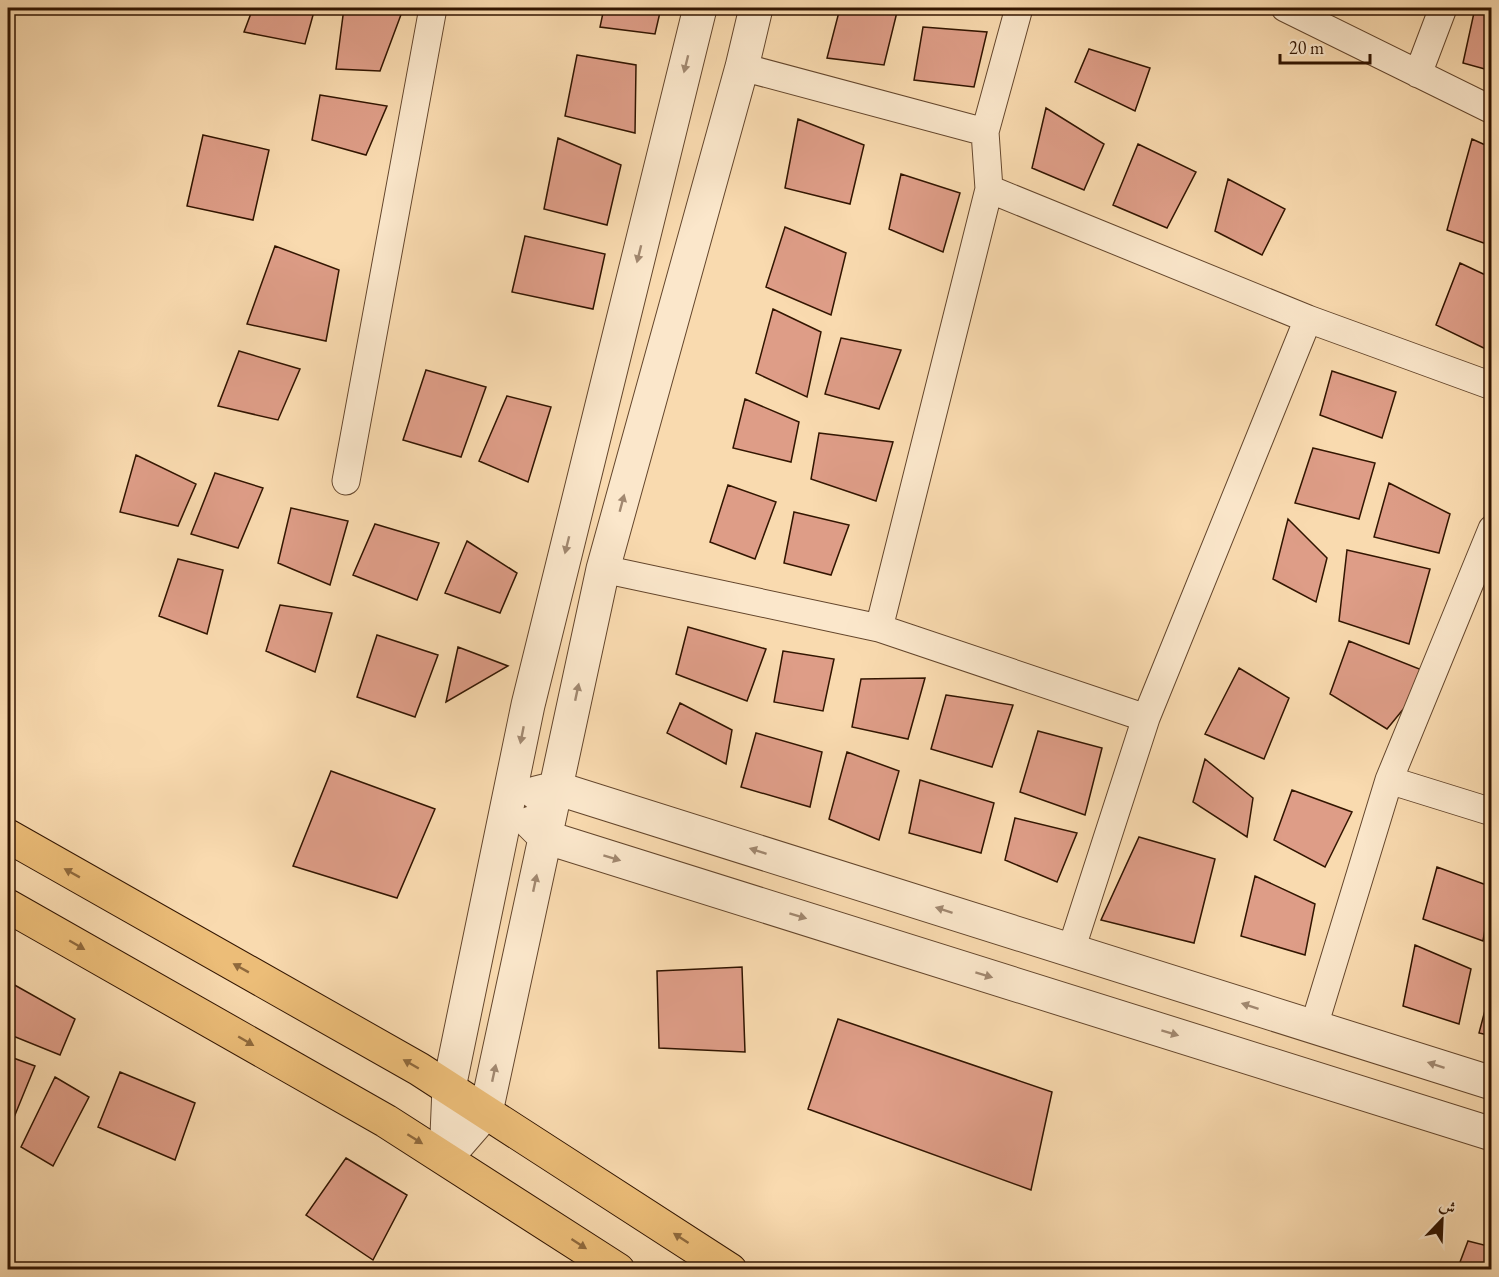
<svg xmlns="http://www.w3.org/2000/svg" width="1499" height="1277" font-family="'EB Garamond',Amiri,serif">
<rect width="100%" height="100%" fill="#f9daaf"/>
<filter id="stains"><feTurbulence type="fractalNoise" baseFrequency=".00333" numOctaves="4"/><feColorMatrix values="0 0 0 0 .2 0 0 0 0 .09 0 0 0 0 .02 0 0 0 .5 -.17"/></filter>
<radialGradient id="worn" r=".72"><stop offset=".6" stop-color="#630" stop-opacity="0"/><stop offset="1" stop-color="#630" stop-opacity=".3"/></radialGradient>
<path fill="#de9d87" stroke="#321500" stroke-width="1.5" d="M253 8H315L305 44 244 32Z
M344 8H390L402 12 380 71 336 69Z
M604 8H661L655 34 600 27Z
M840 8H898L884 65 827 58Z
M1475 8 1492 11V71L1463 63Z
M923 27 987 32 974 87 914 80Z
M1089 49 1150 68 1135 111 1075 82Z
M577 55 636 65 635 133 565 116Z
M320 95 387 106 366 155 312 140Z
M1046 108 1104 144 1084 190 1032 168Z
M798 119 864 145 850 204 785 188Z
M203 135 269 150 253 220 187 206Z
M558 138 621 165 607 225 544 209Z
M1472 139 1492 148V246L1447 230Z
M1138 144 1196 172 1167 228 1113 205Z
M901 174 960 193 943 252 889 229Z
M1228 179 1285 209 1262 255 1215 231Z
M785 227 846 253 831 315 766 287Z
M525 236 605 254 593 309 512 292Z
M275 246 339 270 326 341 247 324Z
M1460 263 1492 278V352L1436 325Z
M773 309 821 332 807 397 756 373Z
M841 338 901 350 879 409 825 394Z
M239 351 300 369 278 420 218 406Z
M426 370 486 387 461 457 403 440Z
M1332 371 1396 392 1382 438 1320 415Z
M507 396 551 407 528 482 479 461Z
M745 399 799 422 791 462 733 448Z
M819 433 893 442 876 501 811 479Z
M1313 448 1375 463 1359 519 1295 503Z
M136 455 196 484 178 526 120 512Z
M215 473 263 488 238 548 191 534Z
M1389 483 1450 514 1439 553 1374 537Z
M728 485 776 502 755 559 710 542Z
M291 508 348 521 330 585 278 563Z
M794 512 849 525 831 575 784 563Z
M1288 519 1327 558 1316 602 1273 579Z
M375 524 439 543 417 600 353 575Z
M467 541 517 573 500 613 445 593Z
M1347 550 1430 569 1409 644 1339 621Z
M178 559 223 570 207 634 159 616Z
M280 605 332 613 315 672 266 651Z
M688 627 766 649 747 701 676 674Z
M377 635 438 655 415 717 357 697Z
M1349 641 1432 674 1387 729 1330 694Z
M458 647 508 666 446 702Z
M783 651 834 659 823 711 774 702Z
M1239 668 1289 698 1264 759 1205 734Z
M925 678 908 739 852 727 861 679Z
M946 695 1013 705 992 767 931 749Z
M680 703 732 730 726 764 667 733Z
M1038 731 1102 748 1085 815 1020 792Z
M756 733 822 752 810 807 741 787Z
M847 752 899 771 879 840 829 819Z
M1205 759 1253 798 1247 837 1193 802Z
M331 771 435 809 397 898 293 866Z
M920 780 994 803 981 853 909 833Z
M1292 790 1352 812 1325 867 1274 840Z
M1015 818 1077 833 1057 882 1005 860Z
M1139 837 1215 859 1194 943 1101 920Z
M1437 867 1492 887 1483 941 1423 919Z
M1255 876 1315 904 1305 955 1241 936Z
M1415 945 1471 969 1459 1024 1403 1006Z
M742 967 745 1052 659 1048 657 971Z
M11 983 75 1019 60 1055 8 1034V993Z
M1492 984V1036L1479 1033Z
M838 1019 1052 1092 1031 1190 808 1109Z
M8 1056 35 1066 8 1132Z
M120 1072 195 1103 175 1160 98 1127Z
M55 1077 89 1097 53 1166 21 1147Z
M346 1158 407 1195 373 1260 306 1215Z
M1468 1241 1492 1247V1270H1457Z"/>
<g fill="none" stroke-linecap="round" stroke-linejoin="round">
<defs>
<path id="minor" d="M1285 8 1492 110
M742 67 985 132
M1418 74 1443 8
M989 189 1308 319 1492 386
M346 481 433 8
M603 569 879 628 1146 718
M879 628 989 189 985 132 1019 8
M1389 780 1492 812
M1071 950 1146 718 1308 319
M1314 1026 1389 780 1492 529"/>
<path id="tertiary" d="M536 793 556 788 1492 1083
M531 823 545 837 1492 1134
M446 1158 486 1112 603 569 742 67 756 8
M446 1158 449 1088 528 705 700 8"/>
<path id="primary" d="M8 836 419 1069 730 1270
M8 906 386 1121 618 1270"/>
</defs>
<use href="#minor" stroke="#64462c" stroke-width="29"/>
<use href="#tertiary" stroke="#64462c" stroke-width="35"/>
<use href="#primary" stroke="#321500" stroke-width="35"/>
<use href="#minor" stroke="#fbe7cb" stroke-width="27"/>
<use href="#tertiary" stroke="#fbe7cb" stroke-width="33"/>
<use href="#primary" stroke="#ecbd78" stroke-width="33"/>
</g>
<defs><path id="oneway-solid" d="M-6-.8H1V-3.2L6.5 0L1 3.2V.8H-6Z" transform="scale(1.5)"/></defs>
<g fill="#a18870">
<use href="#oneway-solid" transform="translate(686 64) rotate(104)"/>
<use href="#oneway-solid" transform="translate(639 254) rotate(104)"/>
<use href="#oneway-solid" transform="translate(622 503) rotate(-75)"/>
<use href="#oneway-solid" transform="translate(567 545) rotate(104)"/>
<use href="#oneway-solid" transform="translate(577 692) rotate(-78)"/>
<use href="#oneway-solid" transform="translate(522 735) rotate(101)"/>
<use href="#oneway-solid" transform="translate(758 851) rotate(-162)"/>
<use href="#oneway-solid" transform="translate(612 858) rotate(17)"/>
<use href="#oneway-solid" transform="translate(535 883) rotate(-78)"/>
<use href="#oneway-solid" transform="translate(944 910) rotate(-162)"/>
<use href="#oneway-solid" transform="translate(798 916) rotate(17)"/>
<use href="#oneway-solid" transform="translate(984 975) rotate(17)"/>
<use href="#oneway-solid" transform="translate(1250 1006) rotate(-162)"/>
<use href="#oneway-solid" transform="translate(1170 1033) rotate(17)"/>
<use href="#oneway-solid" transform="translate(1436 1065) rotate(-162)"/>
<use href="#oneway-solid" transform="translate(494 1073) rotate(-78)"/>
</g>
<g fill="#8f693c">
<use href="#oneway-solid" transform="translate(72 873) rotate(-151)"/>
<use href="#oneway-solid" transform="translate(77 945) rotate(30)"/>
<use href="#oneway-solid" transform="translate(241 968) rotate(-151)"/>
<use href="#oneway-solid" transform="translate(246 1041) rotate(30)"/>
<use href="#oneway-solid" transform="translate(411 1064) rotate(-150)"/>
<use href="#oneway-solid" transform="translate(415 1139) rotate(32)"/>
<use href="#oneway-solid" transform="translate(681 1238) rotate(-147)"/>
<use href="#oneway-solid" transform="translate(579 1244) rotate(33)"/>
</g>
<rect width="1499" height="1277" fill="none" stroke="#f9daaf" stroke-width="30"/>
<rect x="9" y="9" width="1481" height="1259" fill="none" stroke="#321500" stroke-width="3"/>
<rect x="15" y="15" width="1469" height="1247" fill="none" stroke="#321500" stroke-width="1.5"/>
<g transform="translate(1442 1220) rotate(23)" stroke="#fbe7cb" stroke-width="4.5" paint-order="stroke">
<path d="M0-4.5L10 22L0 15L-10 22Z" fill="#321500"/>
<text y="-9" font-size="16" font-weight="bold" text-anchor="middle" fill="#321500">ش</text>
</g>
<path d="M1280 54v9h90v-9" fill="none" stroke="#321500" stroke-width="3"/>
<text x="1289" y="54" font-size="18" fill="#321500" stroke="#fbe7cb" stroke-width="4.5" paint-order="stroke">20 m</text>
<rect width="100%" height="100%" filter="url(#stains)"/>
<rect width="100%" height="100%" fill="url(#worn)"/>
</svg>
